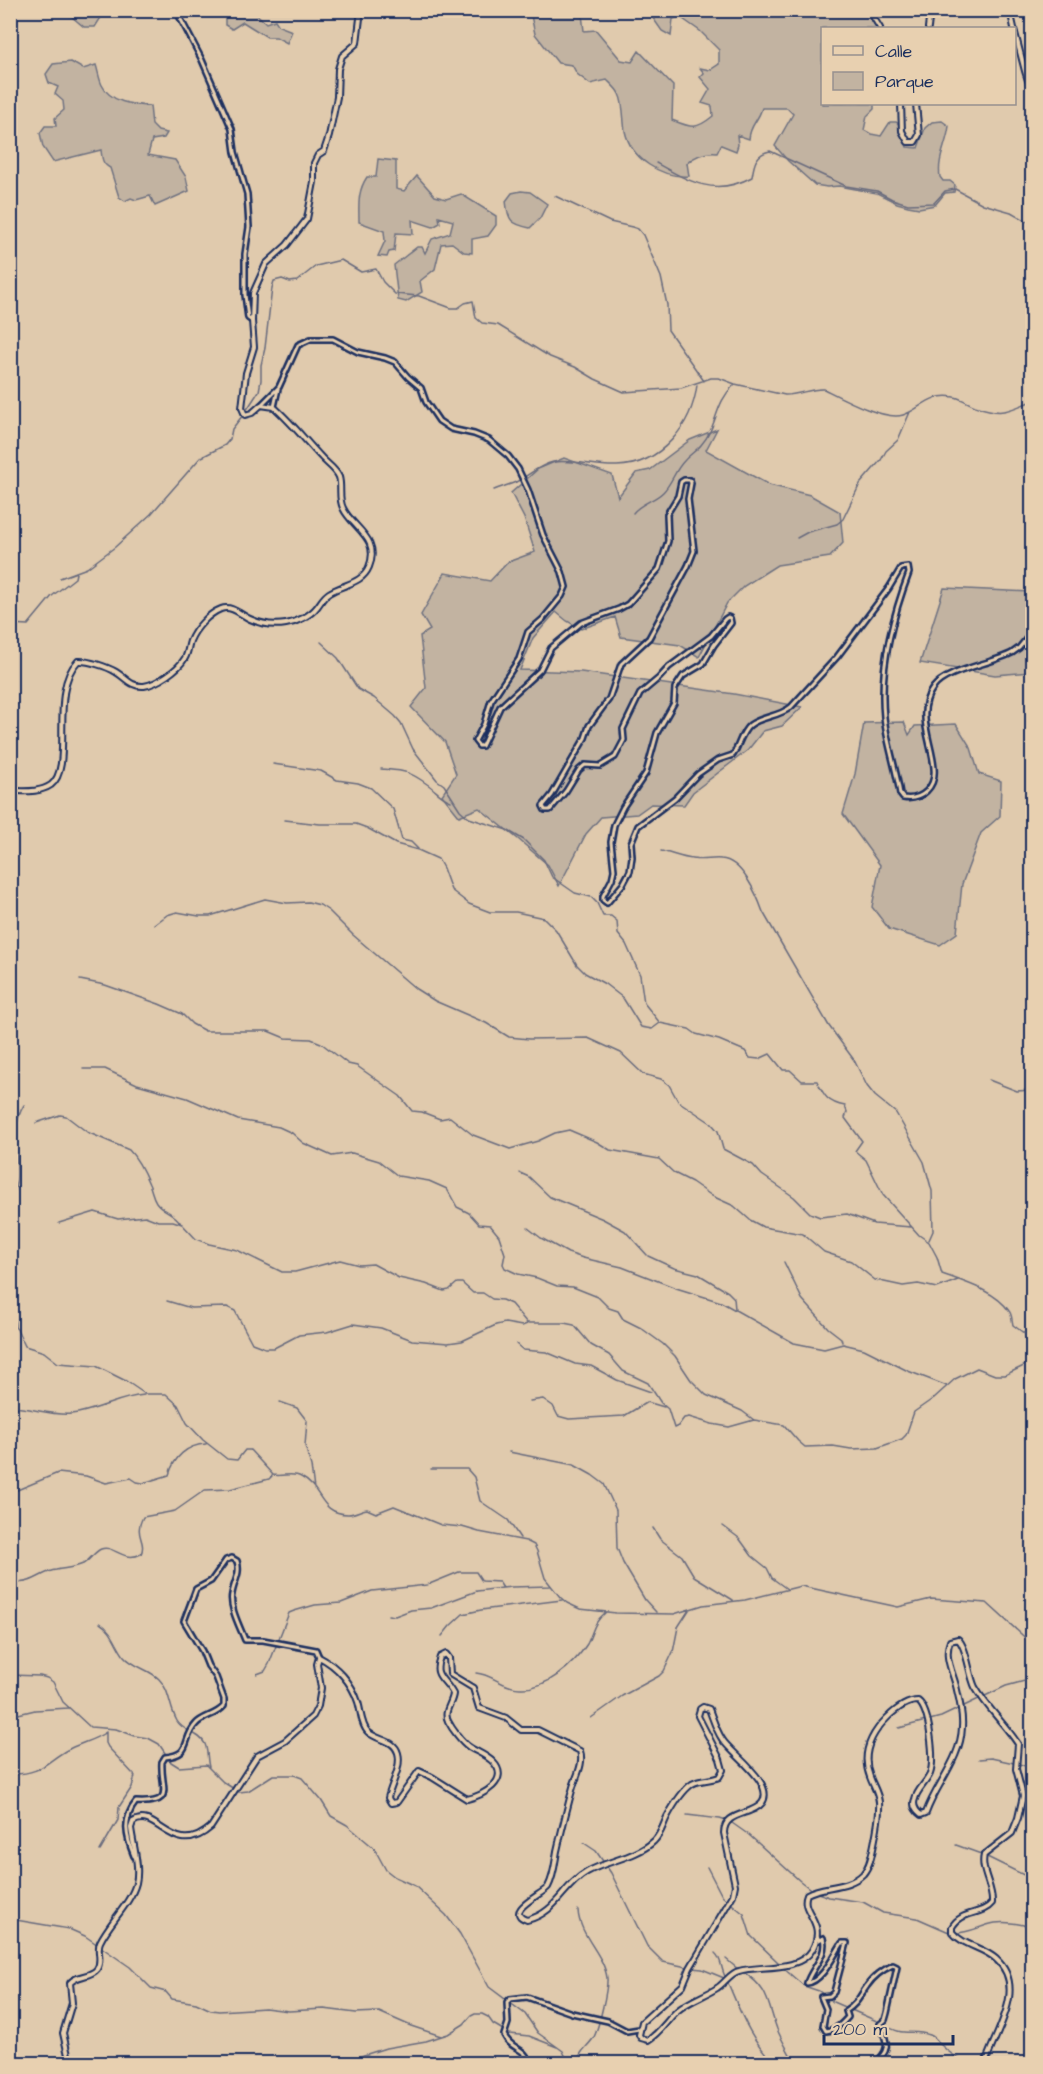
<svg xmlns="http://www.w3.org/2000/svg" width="1043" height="2074" font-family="'Architects Daughter',sans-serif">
<rect width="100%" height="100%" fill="#e0caad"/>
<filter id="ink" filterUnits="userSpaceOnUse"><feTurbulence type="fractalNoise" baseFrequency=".0167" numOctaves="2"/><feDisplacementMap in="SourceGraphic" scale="12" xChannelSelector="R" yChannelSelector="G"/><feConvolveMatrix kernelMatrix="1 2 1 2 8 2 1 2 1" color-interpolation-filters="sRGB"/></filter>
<g filter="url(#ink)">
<path fill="#c2b3a1" stroke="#6e7180" stroke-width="1.5" d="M65 11H64H105L95 27H84Z
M222 11H253L266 23 275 20 279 26 292 31 287 43 276 37H267L243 22 232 29 225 25V13Z
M530 11H578L582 14 584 31 596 30 621 60 632 62 639 51 673 86 672 120C692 128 696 130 713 116L712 106 702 103 710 89 700 77 704 73 700 68 710 70 719 64V50L700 31 680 17 673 19 671 36 662 31 648 11H863L874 22 877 28H822V104H874V109L867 116 864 130 871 134 881 136 890 122H896L900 125 907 147 918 148 925 128 932 122 942 121 949 126C947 144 937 159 940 177L943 181H950L955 185 954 192 945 193 935 205 919 208 908 206 897 203 877 193 839 186 827 187 815 185 788 161 775 146 793 114 787 108H762C758 122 750 124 749 139L737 135 738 145 736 151 721 145 717 153C705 152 696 155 687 163L689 176C661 178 631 159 625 131 623 120 624 103 619 94 617 89 611 84 607 80L590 84 577 74 572 65 558 63 535 34Z
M71 62 83 69 96 65C98 71 99 79 102 85 110 102 132 105 150 106L152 125 158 131 167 133 164 138 152 140 148 155 175 160 186 177 189 191 155 206 150 196 136 200 131 198 125 201 119 197 110 168C102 164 102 158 101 150L53 162 43 147 40 133 45 126H56L55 118 64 110 63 101 55 94 58 87 49 83 46 74 53 64Z
M378 159 396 161V189L404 191 417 176 435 196 446 199 461 194 496 216V225L488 236 472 239V253L464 252 452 243 441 244 435 269 420 281 422 292 406 302 398 300 394 265 417 247H422L425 253 432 239 450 233 453 221 439 217 440 223 433 227 412 220 413 234 396 233 394 251 389 252 387 257 378 256 385 241 384 231 359 222C359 205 357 192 367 177H376Z
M521 191 530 192 547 204 540 218 530 228C511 224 508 221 506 201L512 193Z
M717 429 706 450 769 485 810 495 840 512 843 543 830 557 777 565 744 586 727 603 699 657 680 645 621 637 615 617 581 629 567 621 556 612 533 638 520 670 581 672 734 694 802 707 782 726 763 731 748 750 693 792 684 805 651 804 637 814 601 817 586 834 559 886 548 865 518 839 479 808 459 816 442 795 456 774 445 742 411 707 426 688 420 636 430 630 421 615 445 573 490 581 508 562 535 552 524 518 511 493 538 469 564 458 612 475 618 497 636 473 650 470 690 440Z
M944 588 1032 592V674L1031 672 995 675 920 663Z
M904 722 909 735 915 726 956 724 971 748 979 774 1001 781 1000 816 981 833 962 884 957 933 940 945 889 929 872 907 880 865 843 814 855 774 864 723Z"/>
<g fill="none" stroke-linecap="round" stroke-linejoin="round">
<path stroke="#676a7d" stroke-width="1.5" d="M656 163C690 182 715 197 752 177 754 165 755 154 770 151L846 186 877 191 892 199 908 204 934 203 945 191 955 189 983 204 1011 212 1032 224
M555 196 610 222 632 227 638 229 643 235 661 277 667 305 668 330 704 381
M246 411 259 391 261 380V365L265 348 272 288 274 281 282 279 290 282 297 281 316 266 341 260 361 272 376 269 383 282 395 294 419 296 451 308H458L465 303 473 301 476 318 482 323 498 325 550 357 575 367 595 379 624 392 681 388 711 378H719L735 384 785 395C799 395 811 388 824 389 842 398 884 421 903 415 920 410 930 392 954 397 961 398 968 403 975 406 1003 416 1007 411 1032 401
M494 490C501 487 509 485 516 482 528 476 539 465 553 462 575 459 595 467 617 466 661 465 692 425 697 385
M633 513C641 503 654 501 663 492 672 483 675 470 684 461 689 455 696 451 701 445 718 426 714 404 734 385
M797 538 808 532 837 524 843 519 860 484 881 460 886 451 898 440 910 412
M60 578 87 568 115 547 151 514 200 458 225 445 230 439 232 429 243 415
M10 624 28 625 52 596 75 578 76 573
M321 642 338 658 358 689 374 698 395 716 401 723 413 749 437 780 444 785 460 810 469 818 507 830 524 840 544 860 552 877 575 893 591 897 597 903 603 916H611L617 921 618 934 626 944 640 975 644 1003 660 1023 689 1029 696 1034 719 1040 745 1051 750 1058 759 1059 770 1054 783 1070H790L802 1081H817C824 1096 828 1103 845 1106L847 1112 845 1118 862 1141 855 1151 866 1160 883 1195 919 1235 929 1242 937 1257 942 1274C964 1282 996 1291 1009 1311 1012 1314 1012 1321 1013 1325L1025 1334 1030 1358 1032 1359
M273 764 321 771 337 780 358 783 371 788 393 809 402 840 411 842 418 849
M381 769C403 771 408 770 427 784 436 790 441 798 451 801
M285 820 320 824H356L367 828 396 844 418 850 438 859 443 868 451 890 469 904 490 912H516L544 918 556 930 577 965 585 973 605 984 623 998 641 1027 652 1029 660 1023
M661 851C671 853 682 858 693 859 702 861 712 858 721 859 742 860 757 895 763 912L829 1026 854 1060 867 1086 875 1096 896 1113 924 1162 932 1191 933 1231 929 1240
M154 925 167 915 177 912 199 916H210L265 899 287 903 308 902 320 905 329 911 353 935 416 989 435 1001 486 1023 509 1037 529 1039 588 1038 621 1053 643 1074 661 1079 669 1085 678 1101 711 1123 718 1131 723 1149 753 1165 762 1175 794 1197 810 1213 820 1217 847 1214 874 1224 911 1227
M80 980 105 985 159 1004 182 1014 192 1024 205 1031H268L285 1038 311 1039 321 1043 348 1064 357 1066 400 1096 412 1111 422 1112 440 1119 450 1117 473 1135 510 1149 538 1141 555 1133 569 1130 597 1142 610 1150 659 1159 674 1173 692 1182 712 1196 734 1206 750 1220 763 1227 803 1234 824 1252 851 1261 875 1280 903 1286 918 1284 937 1288 958 1280
M83 1069H105L137 1084 187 1098 238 1120 279 1127 292 1133 303 1143 332 1156 352 1153 379 1161 398 1176 429 1181 447 1189 457 1207 469 1213 479 1224 490 1225 499 1236 505 1254 503 1264 505 1268 518 1274 537 1278 557 1286 573 1287 598 1297 609 1308 618 1311 623 1319 641 1328 663 1344 675 1356 691 1380 706 1395 742 1411 754 1420
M989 1080 1017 1091 1032 1090
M36 1123 60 1115 66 1116 87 1132 129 1150C138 1159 144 1172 149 1184 152 1190 152 1196 156 1202 163 1212 176 1213 181 1224
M520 1173 529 1177 550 1197 603 1219 625 1231 648 1256 674 1268 698 1274 728 1292 734 1298 735 1309
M10 1200C27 1176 5 1135 24 1105
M59 1223 95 1212 118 1219 145 1216 158 1221H173L182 1224 196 1239 209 1244 237 1250 282 1272H295L340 1260 359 1265 373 1264 399 1278 426 1284 444 1291 449 1290 457 1283H462L473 1293H483L492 1299 502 1300 511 1304 527 1323H564L574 1325 591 1345 609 1355 623 1371 648 1383 661 1403 668 1409 674 1428 678 1426 684 1418 689 1417 712 1424 729 1427 754 1420 784 1425 798 1441 805 1447 833 1446 851 1449 877 1448 902 1439 906 1435 914 1412 934 1398 955 1379 977 1368 995 1375H1005L1032 1362
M528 1228 541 1238 568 1253 583 1258 622 1267 676 1288 721 1302 794 1343 824 1349 843 1344 864 1349 908 1371 947 1386
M784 1262 802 1299 828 1328 841 1338 842 1342
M167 1301 191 1308 227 1307 235 1311 252 1343 265 1348H274L299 1335 327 1332 353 1324 381 1328 412 1340 448 1343 462 1341 496 1325 505 1323 522 1326 527 1324
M10 1308 14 1315 15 1327
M10 1323 17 1329 25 1346 44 1352 58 1363 96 1366 126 1381 145 1394H166L178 1405 187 1423 203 1440 227 1459 237 1460 245 1450H250L273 1475C282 1477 293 1472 301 1477 323 1488 319 1514 348 1514 355 1514 360 1510 367 1509L376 1513 394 1506 441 1525 462 1527 479 1532 526 1541 534 1545 537 1551 545 1578 560 1597 567 1603 580 1609 616 1613 674 1614 703 1605 745 1600 801 1586 898 1607 931 1599 987 1603 1032 1644
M516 1344 523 1350 546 1352 575 1364 591 1366 617 1380 651 1392
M530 1401 543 1399 553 1406 558 1416 569 1419 624 1416 647 1402 664 1407
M280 1402 297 1408 307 1421 305 1446 311 1466 314 1489
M10 1407C31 1407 51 1416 71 1414 97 1411 119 1397 144 1395
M509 1452 574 1465 592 1475 604 1484 616 1510 617 1548 623 1563 645 1600 656 1612
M431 1469H467L474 1477 480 1501 508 1520 520 1538
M10 1493 58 1473 86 1476 106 1483 131 1478 137 1482 143 1483 169 1475C174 1457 187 1445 206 1444
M723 1526 739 1538 752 1556 767 1568 772 1578 787 1589
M653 1528 660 1539 682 1556 694 1576 733 1600
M10 1583C17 1583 23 1583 29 1581 39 1578 46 1571 56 1570 65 1568 74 1568 83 1564 90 1560 94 1552 101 1549 113 1544 123 1563 141 1554 147 1540 133 1536 143 1517L175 1511 205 1490 230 1489 269 1479 272 1476
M388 1615 395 1616 411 1610 431 1608 477 1591 511 1587 550 1586
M100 1623C113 1631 115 1644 124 1656 133 1667 149 1669 159 1679 170 1690 169 1707 177 1721 183 1732 199 1732 205 1744 208 1751 207 1760 209 1767
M442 1636 450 1626 463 1614 481 1610 562 1600
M476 1673C492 1674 503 1688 520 1688 545 1690 574 1665 587 1644 594 1631 592 1624 605 1613
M257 1674 265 1671 269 1664 287 1618 289 1613 294 1611 315 1605 341 1603 372 1591 427 1585 459 1572H476L482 1581 499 1582 503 1588
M10 1675 40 1676 47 1678 53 1682 63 1702 90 1727 116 1729 135 1736 148 1738 159 1744 171 1762 179 1767 206 1765 223 1782 239 1792 248 1791 273 1775H294L302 1778 321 1800 331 1816 347 1825 374 1848 386 1870 395 1877 415 1886 446 1915 460 1934 489 1987 525 2014 538 2033 563 2051 569 2064
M10 1716 35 1710 69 1708
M591 1718 622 1696 659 1676 664 1671 673 1652 678 1627 689 1610
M899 1728 941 1717 1006 1686 1032 1679
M979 1759 991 1758 1014 1763
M1019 1764 1032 1768
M10 1774C44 1775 46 1760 71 1748 83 1742 95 1740 106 1732
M687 1815 720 1819 732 1823 749 1835 800 1881 813 1891
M584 1843 596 1851 611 1873 647 1946 663 1962 687 1967
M956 1845 981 1854 1032 1879
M100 1851 118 1820 119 1807 132 1787 135 1776 108 1747 106 1743V1732
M707 1867 722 1896 744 1914 751 1936 780 1964
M818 1893 829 1897 863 1902 883 1913 917 1918 949 1932
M10 1919 69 1929 85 1936 130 1967 151 1988 166 1992 172 1999 196 2003 211 2010 219 2011 265 2008 289 2011 324 2009 356 2013 379 2012 411 2026 441 2036
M954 1933C971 1933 979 1926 995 1923 1007 1921 1021 1924 1032 1927
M715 1953C721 1958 721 1967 724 1974 739 2007 748 2039 776 2064
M726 1959 739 1970
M692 1968 702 1969 724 1978
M783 1968 804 1986 819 1991 833 2002 879 2022
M743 1972C770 1989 767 2003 777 2029 782 2041 789 2052 795 2064
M884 2024C903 2038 912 2028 930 2035 935 2037 937 2040 940 2044 948 2052 958 2059 968 2064
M345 2064 364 2055 386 2048 426 2041 448 2034 464 2024 471 2016 475 2014H482L488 2017 493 2024 510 2034 529 2036 557 2047
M577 2064C579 2051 588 2047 594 2037 599 2027 608 1988 607 1978 604 1954 579 1936 578 1910"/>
<defs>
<path id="minor" d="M176 10 202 60 232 129 235 152 247 194 249 227 245 254V295L248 318 252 321
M261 405 279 387 298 345 311 339H333L358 352 385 358 395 362 408 377 421 388 426 402 439 421 451 429 474 434 489 440 508 456 518 469 528 490 543 535 562 572 566 587 562 596 543 619 528 632 519 659 491 701 484 724 475 741 479 746H482L500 707 540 670 551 648 581 623 619 609 628 604 659 569 668 541 667 514 678 496 681 482 684 480H690L691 483 688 499 694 551 688 566 649 638 621 664 609 699 589 726 585 738 552 795 543 806 545 810H550L566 791 579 770 585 765 600 766 615 757 624 740 623 729 640 694 659 678 669 667 711 636 725 619 728 617 730 618 731 623 714 645 703 664 683 676 675 688 674 703 657 733 646 773 623 807 614 825 611 842 614 870 612 879 603 896V900L607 903 623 884 630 871 632 857 631 843 638 826 675 798 698 774 718 760 733 755C739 746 741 732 750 725 762 716 779 717 791 707L837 657 889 588 901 568 908 567 909 573C892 618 879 668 884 717 887 743 896 768 900 794L903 798C922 801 936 787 934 768 932 742 915 712 933 688 946 670 991 664 1012 653L1019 648 1032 632
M274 407 278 389
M134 1856C126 1837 122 1819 136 1802 177 1804 160 1788 162 1762L165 1757C193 1755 181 1740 196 1724 203 1716 217 1715 224 1706V1699L216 1677 208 1666 202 1651 184 1621 196 1589 211 1581 226 1560 232 1558 237 1561C241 1574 234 1581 232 1594 229 1607 240 1627 245 1640H263L316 1650 319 1657
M817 1936 819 1940 823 1938C828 1956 811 1968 807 1983 822 1982 834 1955 842 1943H847L834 1992 830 1996 821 1997 826 2009 823 2026 826 2031C836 2030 841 2025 848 2017L846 2011C858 2003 859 1997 867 1986 873 1977 884 1969 893 1965L897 1967 887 2013 885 2020 880 2024C887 2043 892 2049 874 2064
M531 2064C523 2045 512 2051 504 2035L508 2023 507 2002 510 1999 527 1997 572 2013 608 2021 627 2031 639 2029"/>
<path id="tertiary" d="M869 10 880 28
M1010 10 1014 28
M928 28 930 10
M1014 29 1025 71 1032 93
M901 104 902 131 908 142H915L919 135 916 104
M10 791C24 791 39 793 51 785 75 767 48 691 78 661 87 660 108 667 116 672 126 678 131 687 144 686 157 684 178 670 185 658 188 653 188 647 190 641 195 629 208 614 221 609 232 605 241 615 250 619 261 624 274 626 286 624 297 622 310 616 317 607 321 602 323 597 329 593 343 584 362 584 369 567 381 538 352 528 343 508 338 498 342 487 339 477 336 469 326 463 321 457 305 440 291 422 274 407L261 405 252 413 245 415 242 408 246 373 254 347 252 321 253 293 266 264 287 245 307 219 314 182V163L318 155 324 151 329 136 337 97 338 69 342 56 357 43 361 10
M70 2064 63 2033 72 2003 70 1983C77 1974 90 1978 97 1969 103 1960 96 1950 100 1942 109 1923 131 1903 136 1883 140 1867 133 1844 131 1828L133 1822C156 1806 173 1861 211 1827L257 1756 285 1741 313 1716 318 1706 321 1688 317 1664 319 1657C337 1666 352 1683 358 1702 361 1711 361 1725 368 1732 378 1741 394 1739 398 1753 402 1767 391 1784 388 1798L391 1803 397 1802 419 1771 432 1777 467 1799C483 1796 511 1780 493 1762 486 1755 477 1752 469 1747 461 1741 452 1729 448 1721 443 1711 452 1704 453 1694 445 1678 432 1677 440 1657L446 1654 449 1658 450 1674 473 1688 479 1708 506 1718 521 1730H538L580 1751C584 1763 577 1775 573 1787 567 1808 562 1829 557 1851 555 1862 554 1876 548 1887 543 1894 502 1912 527 1920 558 1912 562 1886 587 1872 608 1860 636 1858 654 1841 661 1834 663 1825 667 1817 673 1806 682 1791 692 1784 700 1779 710 1781 719 1777L723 1770 720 1759 698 1716 700 1709 703 1707 709 1709C713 1719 716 1730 722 1739 731 1754 776 1783 762 1803 752 1816 724 1811 724 1833L735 1885 733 1895 690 1968 683 1985 642 2022 639 2035 641 2038 648 2040C660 2033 667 2020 677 2011 688 2001 705 1996 717 1988 725 1983 730 1973 739 1971 759 1965 799 1972 812 1950 828 1921 799 1913 807 1894 824 1885 848 1889 863 1874 870 1866 872 1854 874 1844 877 1830 880 1816 879 1802 878 1792 873 1786 870 1777 861 1754 871 1734 887 1718 895 1710 906 1701 918 1701 930 1710 935 1760 930 1774 926 1783 917 1790 915 1799 912 1806 916 1811 921 1815L926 1813C936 1784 961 1759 962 1727 963 1716 960 1702 957 1690 954 1674 943 1658 950 1641L958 1639C967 1647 969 1675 975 1687 987 1708 1005 1724 1018 1744L1016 1769 1023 1796 1018 1818 1012 1833 984 1855C980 1871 993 1886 992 1903 982 1916 961 1910 952 1927V1932C963 1946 983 1947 996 1959 1028 1988 995 2032 985 2064"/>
</defs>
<use href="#minor" stroke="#1b2f5e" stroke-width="8"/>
<use href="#tertiary" stroke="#1b2f5e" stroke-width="8"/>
<use href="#minor" stroke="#e8d0b0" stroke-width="3"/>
<use href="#tertiary" stroke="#e8d0b0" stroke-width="4"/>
</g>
</g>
<rect width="1043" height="2074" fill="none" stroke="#e8d0b0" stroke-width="36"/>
<rect x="18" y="18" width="1007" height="2038" fill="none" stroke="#1b2f5e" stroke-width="2" filter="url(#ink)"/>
<rect x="821" y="27" width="195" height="78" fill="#e8d0b0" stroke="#96908f" stroke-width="1.5"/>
<rect x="833" y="46" width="30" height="9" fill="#e8d0b0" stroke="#96908f" stroke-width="1.5"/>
<text x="875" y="57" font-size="18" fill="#1b2f5e">Calle</text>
<rect x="833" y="72" width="30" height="18" fill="#c2b3a1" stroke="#96908f" stroke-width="1.5"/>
<text x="875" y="87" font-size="18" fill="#1b2f5e">Parque</text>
<path d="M824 2035v9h129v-9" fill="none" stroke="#1b2f5e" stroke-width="3"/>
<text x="833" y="2035" font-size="18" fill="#1b2f5e" stroke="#e8d0b0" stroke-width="4.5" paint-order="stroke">200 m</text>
</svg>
